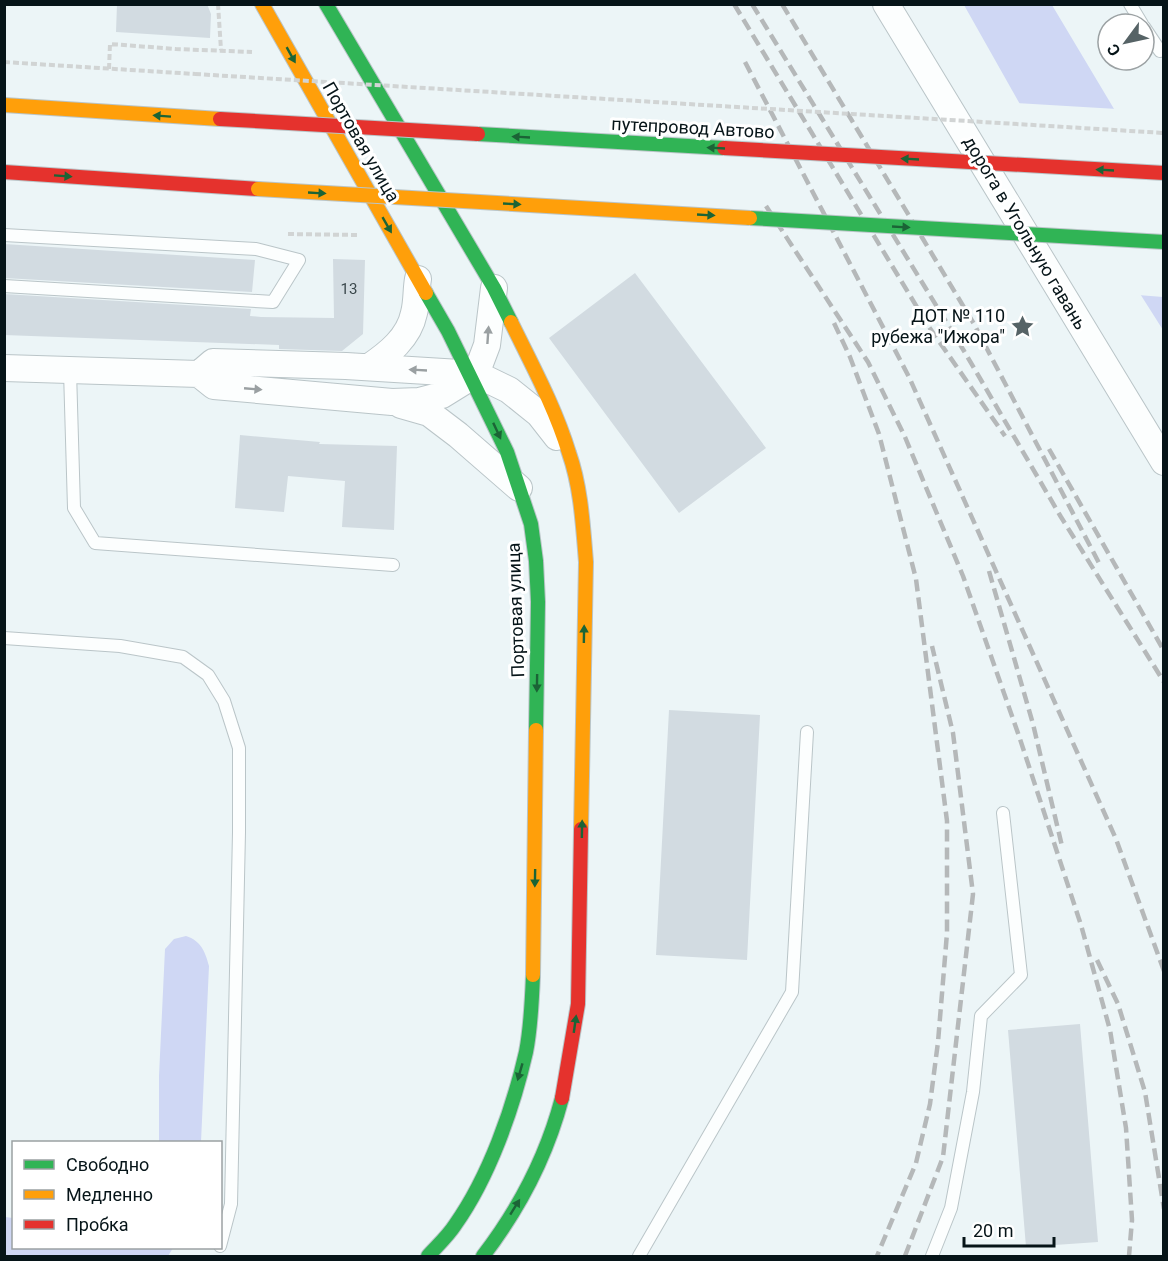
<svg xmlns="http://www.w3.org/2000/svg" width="1168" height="1261" font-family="Roboto,sans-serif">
<rect width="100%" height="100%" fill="#ecf5f7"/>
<path fill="#cfd7f4" d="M964 5H1052L1163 191V330L1021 106Z
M186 936C201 941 205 951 209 966L201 1142H159V1076L165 949 174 939Z
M5 1217 13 1218 14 1248H173L168 1256H5Z"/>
<path fill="#ecf5f7" d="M1016 103 1117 109 1164 185 1163 297 1138 295Z"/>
<path fill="#d2dbe1" d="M117 4H207L211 14 210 38 116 32Z
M4 244 255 260 252 292 4 278Z
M333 259 365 260 363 334 342 351 279 349V345L4 335V294L251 309 250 316 261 317 334 318Z
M635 273 766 448 679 513 549 338Z
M240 435 320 442 319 444 397 446 394 530 342 527 345 481 288 476 284 512 235 508Z
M669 710 760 715 747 960 656 955Z
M1080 1024 1098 1242 1026 1247 1008 1030Z"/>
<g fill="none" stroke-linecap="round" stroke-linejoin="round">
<defs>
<path id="lane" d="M1130 4 1142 24
M1144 27 1160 51
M4 235 256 249 299 260 273 302 4 286
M70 371 74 508 95 543 393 565
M4 638 120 646 183 657 208 675 224 701 239 748V832L231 1204 220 1246
M639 1256 792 992 807 732
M932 1256 951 1208 973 1092 981 1016 1021 975 1003 813"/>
<path id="street" d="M886 4 1164 462
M369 367C388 354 409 338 414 313 417 302 416 290 418 279
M4 368 199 374 214 386 392 402 419 401 442 395 476 374 487 345 494 288
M199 374 213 362 346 366 476 374 509 390 539 414 557 437
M401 405 429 413 458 435 519 488"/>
<path id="fast" d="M326 4 494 288 511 322
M426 293 448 331 507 452 531 524 536 561 538 602 536 730
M428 1256C437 1246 448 1236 455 1225 489 1177 513 1109 526 1052 531 1027 532 1000 533 975
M483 1256C519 1209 547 1155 562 1098"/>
<path id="slow" d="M262 4 426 293
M4 105 220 119
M511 322C532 365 555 407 569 453 581 487 583 526 586 562L581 829
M533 975 536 730"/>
<path id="jam" d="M4 172 258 189
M562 1098 578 1004 581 829"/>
</defs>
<use href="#lane" stroke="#bac5c8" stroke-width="14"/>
<use href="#street" stroke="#bac5c8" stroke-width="28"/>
<use href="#fast" stroke="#bac5c8" stroke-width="16"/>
<use href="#slow" stroke="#bac5c8" stroke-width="16"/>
<use href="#jam" stroke="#bac5c8" stroke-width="16"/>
<path stroke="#d1d4d4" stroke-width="4" stroke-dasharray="6 3" stroke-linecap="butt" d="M218 4 221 50
M4 62 195 74
M109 69 110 44 176 49 252 52
M288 234 359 235"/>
<use href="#lane" stroke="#fcfefe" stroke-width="12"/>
<use href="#street" stroke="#fcfefe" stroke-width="26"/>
<use href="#fast" stroke="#30b455" stroke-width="14"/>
<use href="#slow" stroke="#ff9f0a" stroke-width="14"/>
<use href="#jam" stroke="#e5322d" stroke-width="14"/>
<path stroke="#b5b8b9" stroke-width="4.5" stroke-dasharray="12 6" stroke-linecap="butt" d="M734 4 929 327 1005 436
M752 4 964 351 1061 517 1164 682
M782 4 974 324 1099 563
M745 62 909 377 1116 839 1164 971
M766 206 868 362 905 437 963 576 1019 736 1081 925 1110 1030 1126 1128 1132 1220 1129 1256
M834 323 850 357 879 434 916 579 947 821V933L938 1042 930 1104 916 1163 877 1256
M1049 449 1164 651
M989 571 1033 724 1062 846
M1097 960 1118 1004 1145 1092 1164 1209
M905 1256 943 1157 973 894 953 733 932 646"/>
<defs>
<path id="fast-bridge" d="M478 134 724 148
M750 218 1164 242"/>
<path id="slow-bridge" d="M258 189 750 218"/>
<path id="jam-bridge" d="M220 119 478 134
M724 148 1164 173"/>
</defs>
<use href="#fast-bridge" stroke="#bac5c8" stroke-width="16" stroke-linecap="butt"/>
<use href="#slow-bridge" stroke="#bac5c8" stroke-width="16" stroke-linecap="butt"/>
<use href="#jam-bridge" stroke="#bac5c8" stroke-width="16" stroke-linecap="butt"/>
<path stroke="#d1d4d4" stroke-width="4" stroke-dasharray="6 3" stroke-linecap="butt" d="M195 74 1164 133"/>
<use href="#fast-bridge" stroke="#30b455" stroke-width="14"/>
<use href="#slow-bridge" stroke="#ff9f0a" stroke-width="14"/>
<use href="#jam-bridge" stroke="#e5322d" stroke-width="14"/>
</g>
<defs><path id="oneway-solid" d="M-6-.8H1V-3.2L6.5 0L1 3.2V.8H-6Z" transform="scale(1.5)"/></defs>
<g fill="#1b6436">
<use href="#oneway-solid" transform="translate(291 55) rotate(61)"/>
<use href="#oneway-solid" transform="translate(162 116) rotate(-176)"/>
<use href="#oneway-solid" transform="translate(521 137) rotate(-177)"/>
<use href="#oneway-solid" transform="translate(716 148) rotate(-177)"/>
<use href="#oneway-solid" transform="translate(910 159) rotate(-177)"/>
<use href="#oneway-solid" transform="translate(1105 170) rotate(-177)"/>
<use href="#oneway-solid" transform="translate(63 176) rotate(4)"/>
<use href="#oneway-solid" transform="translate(317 193) rotate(3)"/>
<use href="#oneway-solid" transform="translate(512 204) rotate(3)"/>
<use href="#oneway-solid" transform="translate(706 215) rotate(3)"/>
<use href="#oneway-solid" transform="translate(387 225) rotate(60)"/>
<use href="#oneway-solid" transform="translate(901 227) rotate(3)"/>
<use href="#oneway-solid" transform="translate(497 431) rotate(65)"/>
<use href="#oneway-solid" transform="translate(584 634) rotate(-89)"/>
<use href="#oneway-solid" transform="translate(537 683) rotate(91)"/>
<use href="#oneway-solid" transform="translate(582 829) rotate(-89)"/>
<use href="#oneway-solid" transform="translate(535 878) rotate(91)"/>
<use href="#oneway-solid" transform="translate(575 1024) rotate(-82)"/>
<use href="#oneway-solid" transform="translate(520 1072) rotate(106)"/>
<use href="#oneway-solid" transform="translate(515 1207) rotate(-58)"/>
</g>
<g fill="#9aa0a2">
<use href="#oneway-solid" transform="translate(488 335) rotate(-86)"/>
<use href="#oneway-solid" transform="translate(418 370) rotate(-177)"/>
<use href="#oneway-solid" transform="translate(253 389) rotate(5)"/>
</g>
<defs>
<symbol id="sight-bare" viewBox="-9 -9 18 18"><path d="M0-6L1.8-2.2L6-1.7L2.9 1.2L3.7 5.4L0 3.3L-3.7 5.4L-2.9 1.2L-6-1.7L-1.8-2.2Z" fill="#566366" stroke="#fff" stroke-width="2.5" paint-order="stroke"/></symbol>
</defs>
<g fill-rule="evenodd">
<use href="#sight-bare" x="1006" y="310" width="33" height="33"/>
</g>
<g text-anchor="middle" stroke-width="6" stroke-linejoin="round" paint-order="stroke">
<g font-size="15" fill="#3a474b">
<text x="349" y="294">13</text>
</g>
<g font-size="18" fill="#061418" stroke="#fff">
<text transform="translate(693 128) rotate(3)" y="6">путепровод Автово</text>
<text transform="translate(361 142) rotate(60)" y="6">Портовая улица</text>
<text transform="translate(1025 233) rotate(59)" y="6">дорога в Угольную гавань</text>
<text transform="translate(516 610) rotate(-92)" y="6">Портовая улица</text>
</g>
<g font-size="18" fill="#061418" stroke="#fff" text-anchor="end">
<text x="1005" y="322">ДОТ № 110<tspan x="1005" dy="21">рубежа "Ижора"</tspan></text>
</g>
</g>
<rect width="1168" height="1261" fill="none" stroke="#061418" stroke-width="12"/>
<rect x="12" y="1141" width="210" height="108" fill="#ffffff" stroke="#9ba1a3" stroke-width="1.5"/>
<rect x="24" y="1160" width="30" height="9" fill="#30b455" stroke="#9ba1a3" stroke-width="1.5"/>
<text x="66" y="1171" font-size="18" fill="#061418">Свободно</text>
<rect x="24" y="1190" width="30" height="9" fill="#ff9f0a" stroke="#9ba1a3" stroke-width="1.5"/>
<text x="66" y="1201" font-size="18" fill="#061418">Медленно</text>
<rect x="24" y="1220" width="30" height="9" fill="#e5322d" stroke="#9ba1a3" stroke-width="1.5"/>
<text x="66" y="1231" font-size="18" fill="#061418">Пробка</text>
<g transform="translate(1126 42) rotate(237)"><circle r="28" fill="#ffffff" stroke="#9ba1a3" stroke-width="1.5"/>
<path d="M0-4.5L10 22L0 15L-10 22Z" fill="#566366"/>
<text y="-9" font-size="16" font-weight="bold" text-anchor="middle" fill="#061418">С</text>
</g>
<path d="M964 1237v9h90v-9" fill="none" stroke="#061418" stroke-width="3"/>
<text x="973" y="1237" font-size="18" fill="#061418" stroke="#ffffff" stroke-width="4.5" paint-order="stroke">20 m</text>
</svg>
